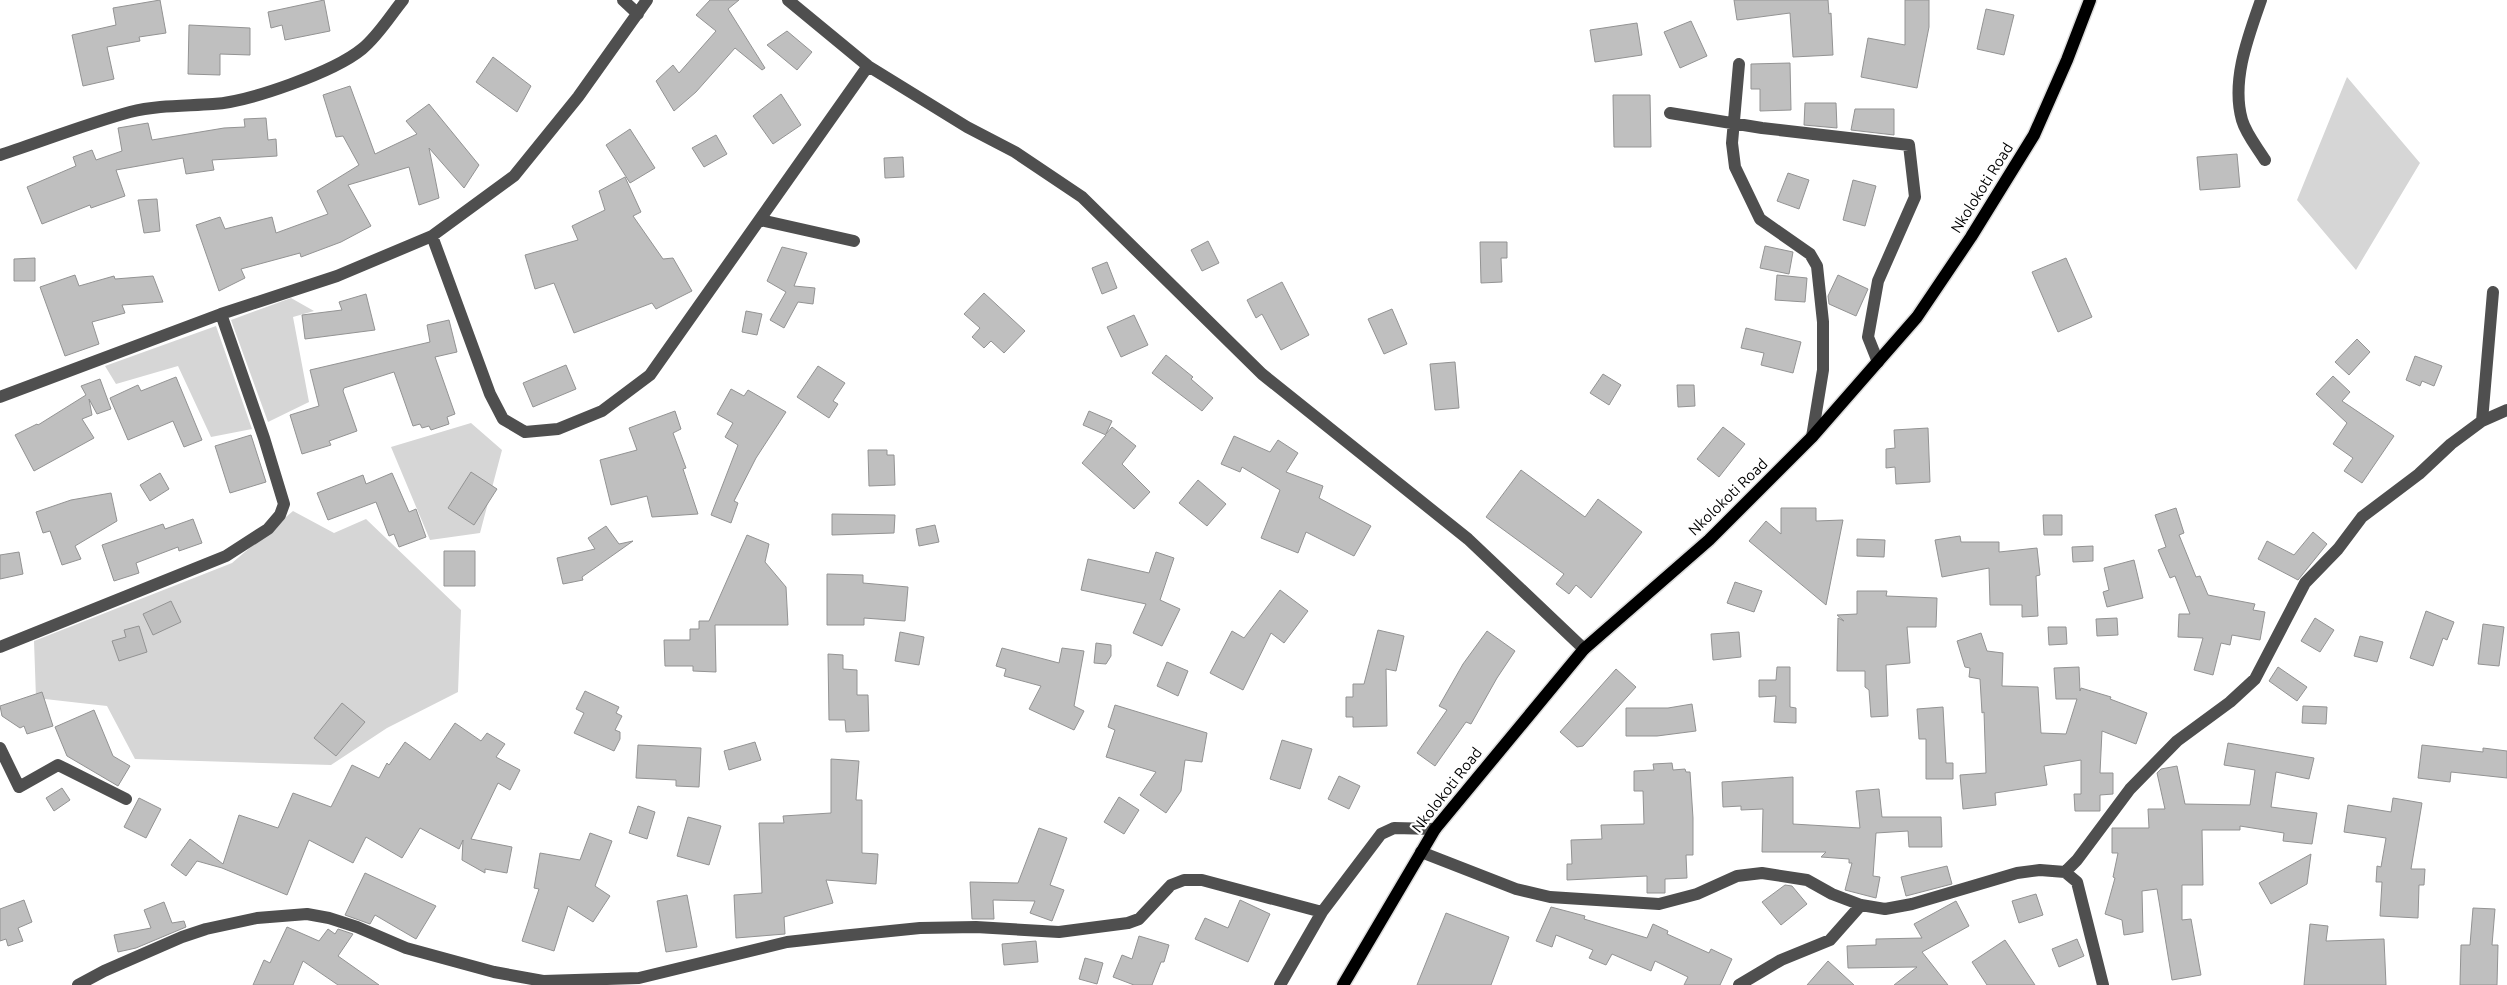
<svg xmlns="http://www.w3.org/2000/svg" width="2507" height="985" font-family="Ubuntu,sans-serif">
<rect width="100%" height="100%" fill="#fff"/>
<path fill="#d6d6d6" d="M2347 77 2420 163 2356 270 2297 200Z
M291 298 314 311 293 317 309 402 268 422 231 320Z
M216 326 252 429 211 437 178 366 116 384 105 366Z
M471 423 502 450 480 533 430 540 391 447Z
M293 511 334 533 366 519 461 610 458 692 387 728 331 765 135 759 107 706 36 698 34 641 232 563Z"/>
<path fill="#bfbfbf" stroke="#939393" d="M160 0 166 33 139 37 140 41 107 47 114 79 83 86 72 35 116 25 113 8Z
M324 0 330 31 285 40 282 25 271 28 268 12Z
M710 0H739L728 9 765 68 762 70 735 48 696 92 674 111 656 81 673 65 679 73 716 31 696 15Z
M1734 0H1828L1829 14 1831 13 1833 55 1793 57 1790 13 1737 20Z
M1905 0H1929V27L1917 88 1861 77 1868 38 1905 45Z
M1986 9 2014 15 2004 55 1977 49Z
M1691 21 1707 56 1680 68 1664 32Z
M1637 23 1642 55 1595 62 1590 30Z
M189 25 250 28V55L220 54V75L188 74Z
M787 31 812 52 797 70 767 45Z
M493 57 531 86 517 112 476 82Z
M1790 63 1791 110 1760 111V89H1751V64Z
M350 86 375 154 417 134 406 121 429 104 479 165 464 188 429 148 439 198 419 205 409 167 348 185 371 226 341 242 301 257 300 253 241 269 245 278 219 291 196 225 220 217 225 229 272 217 276 233 328 214 317 191 359 165 343 136 336 137 323 95Z
M781 94 801 125 773 144 753 116Z
M1613 95H1650L1651 147H1614Z
M1805 103H1836L1837 128 1804 125Z
M1855 109H1894V135L1851 130Z
M266 118 268 140 276 139 277 156 212 160 214 170 186 174 183 158 116 170 125 196 91 208 90 205 42 224 27 187 76 166 73 157 92 150 96 160 122 151 118 128 148 123 152 140 224 128 245 127 244 119Z
M630 129 655 168 630 183 606 145Z
M716 135 727 154 704 167 692 148Z
M2237 154 2240 187 2200 190 2197 157Z
M903 157 904 177 885 178 884 158Z
M1788 173 1809 180 1799 209 1777 201Z
M625 177 641 212 633 216 663 259 673 258 692 291 656 309 652 303 574 333 554 283 535 289 525 255 578 240 572 226 605 210 599 191Z
M1853 180 1876 186 1865 226 1843 220Z
M157 199 160 231 144 233 138 200Z
M1208 241 1219 263 1202 271 1191 250Z
M1480 242H1507V258H1501L1502 282 1481 283Z
M1765 246 1793 252 1789 274 1760 268Z
M782 247 807 253 794 286 815 288 813 304 798 302 784 328 770 320 786 292 767 281Z
M35 258V281H14V259Z
M2066 258 2092 317 2058 332 2032 272Z
M1107 262 1117 288 1102 294 1092 268Z
M75 275 79 286 114 276 115 279 153 276 163 302 122 305 125 313 92 322 99 344 65 356 40 287Z
M1777 275 1807 278 1805 302 1775 300Z
M1838 275 1868 289 1856 316 1829 304 1828 296Z
M1282 282 1309 335 1281 350 1262 314 1256 318 1247 300Z
M984 293 1025 331 1004 353 991 341 984 348 972 337 980 328 964 314Z
M366 294 375 330 305 339 302 315 342 310 339 302Z
M1392 309 1407 344 1384 354 1368 319Z
M746 311 762 314 757 335 742 332Z
M1134 315 1148 345 1121 357 1107 327Z
M449 320 457 352 435 357 455 414 447 417 449 424 431 430 429 426 422 428 420 424 413 426 394 372 344 388 343 391 357 431 329 441 331 445 302 454 290 415 319 406 310 370 430 342 427 325Z
M1746 328 1801 342 1793 373 1761 365 1764 353 1741 348Z
M2357 339 2370 352 2349 375 2335 362Z
M1166 355 1193 377 1191 379 1213 398 1202 411 1152 373Z
M2415 356 2442 366 2434 386 2422 381 2420 386 2406 380Z
M1455 362 1459 408 1435 410 1430 364Z
M566 365 576 389 533 407 523 383Z
M818 366 845 383 833 401 838 404 829 418 797 397Z
M1603 374 1621 385 1609 405 1590 393Z
M2333 376 2350 392 2342 401 2394 436 2362 483 2344 471 2353 458 2333 444 2347 423 2316 394Z
M176 377 202 440 184 447 173 421 128 440 110 398 138 385 141 391Z
M100 379 111 409 97 414 89 399 92 415 82 419 94 438 34 471 15 435 37 424 38 425 86 395 81 386Z
M1677 385H1694L1695 406 1678 407Z
M731 389 744 396 748 390 786 412 756 458 734 501 738 503 731 523 711 515 738 445 725 437 733 423 717 414Z
M675 411 681 429 673 433 686 468 683 469 698 514 652 517 647 496 611 505 600 460 637 450 629 428Z
M1089 411 1112 421 1106 434 1112 427 1136 446 1122 464 1150 492 1134 509 1082 463 1106 435 1083 425Z
M1723 427 1745 444 1719 477 1697 459Z
M1928 428 1930 482 1896 484 1895 467 1886 468V449L1895 448 1894 430Z
M251 435 266 482 230 493 215 446Z
M1234 436 1270 452 1278 440 1298 453 1286 472 1323 486 1319 498 1371 526 1354 556 1306 532 1298 553 1261 538 1280 490 1242 467 1240 472 1221 464Z
M868 450H887V455H894L895 485 869 486Z
M1521 470 1585 517 1598 499 1642 532 1591 598 1576 585 1569 594 1556 584 1564 574 1486 517Z
M471 472 497 489 474 525 448 508Z
M160 473 169 489 150 501 140 485Z
M392 473 409 512 416 509 426 537 399 547 394 534 389 536 376 502 328 520 317 493 363 475 366 484Z
M1198 480 1226 504 1207 526 1179 503Z
M111 493 117 521 75 546 81 559 62 565 50 531 43 533 36 512 71 500Z
M1781 508H1816V521L1843 520 1826 605 1749 541 1766 521 1781 534Z
M2176 508 2184 533 2179 535 2196 577 2200 576 2208 595 2255 604 2253 610 2265 612 2260 640 2232 635 2230 645 2221 643 2213 675 2194 670 2203 638 2178 637 2179 614H2190L2175 576 2170 578 2158 550 2166 547 2155 515Z
M832 514 895 515 894 533 832 535Z
M2043 515H2062V535H2044Z
M193 519 202 543 179 551 178 547 136 563 139 573 114 581 102 545 163 524 165 529Z
M935 525 939 542 919 546 916 529Z
M606 526 619 544 633 541 582 577 583 580 563 584 557 558 595 549 588 538Z
M2313 532 2327 544 2298 580 2258 559 2267 541 2294 555Z
M747 535 769 544 765 562 786 587 788 625H715L716 672 693 671V666H665L664 640H690V629H699V621H709Z
M1960 536 1961 542H1999V552L2037 548 2040 575 2036 576 2038 616 2022 617V605H1990L1989 568 1942 577 1935 540Z
M1857 539 1885 540 1884 557 1857 556Z
M2093 546V561L2073 562 2072 547Z
M444 551H475V586H444Z
M19 552 23 574 0 579V555Z
M1156 552 1174 558 1160 600 1180 609 1162 646 1133 633 1146 604 1081 590 1088 559 1149 573Z
M2134 560 2143 598 2107 607 2103 592 2109 590 2104 568Z
M827 574 863 575V583L908 587 905 621 864 618V625H827Z
M1735 582 1762 591 1754 612 1727 603Z
M1280 590 1308 611 1284 643 1271 633 1243 690 1210 673 1232 631 1244 638Z
M1857 591H1887L1886 596 1937 598 1936 627H1907L1910 663 1886 665 1888 716 1871 717 1869 690 1865 687V671H1837L1838 618 1844 621 1837 615 1857 614Z
M171 601 181 622 153 635 143 614Z
M2426 611 2454 622 2447 640 2443 638 2433 666 2410 658Z
M2117 618 2118 635 2097 636 2096 619Z
M2315 618 2334 630 2320 652 2301 641Z
M2483 624 2504 627 2499 666 2478 664Z
M139 626 147 652 119 661 112 641 126 637 124 630Z
M2048 627H2066L2067 644 2049 645Z
M1378 630 1404 636 1396 671 1386 669 1387 726 1353 727V717H1346V697H1353V684H1364Z
M1487 631 1515 651 1497 678 1471 724 1466 722 1435 766 1417 753 1447 710 1439 706 1463 664Z
M900 632 924 637 919 665 895 661Z
M1739 632 1741 657 1713 660 1711 634Z
M1981 633 1987 651 2003 653 2002 686 2038 687 2041 733 2066 734 2077 699H2056L2054 668 2079 667 2080 691 2081 688 2111 697 2110 699 2147 713 2136 744 2102 731 2100 773H2113V794L2100 795V811H2075L2074 794H2081V760L2044 766 2047 785 1995 793 1996 805 1963 809 1960 775 1986 773 1984 712 1982 713 1980 679 1969 677 1970 668 1965 667 1957 641Z
M2360 636 2383 642 2377 662 2354 656Z
M1096 643 1111 645V656L1106 664 1094 663Z
M1002 648 1059 663 1062 648 1084 651 1074 706 1084 711 1074 730 1029 709 1041 686 1004 676 1006 669 996 666Z
M828 654 843 655V669L857 670V695H868L869 731 846 732 845 720H829Z
M1167 662 1188 671 1178 696 1157 686Z
M1777 667H1790V707L1796 708V723L1774 722 1776 696 1759 697V680H1776Z
M2278 667 2307 687 2297 701 2269 681Z
M1616 669 1636 687 1583 746 1577 747 1560 732Z
M585 691 619 707 616 713 622 716 615 730 620 732V739L614 751 574 733 584 713 576 709Z
M42 692 53 726 27 734 24 726 20 728 2 716 0 706Z
M342 703 365 722 336 756 314 738Z
M1692 704 1696 731 1657 736H1626V708H1668Z
M1115 705 1207 733 1202 762 1185 760 1181 791 1166 813 1140 795 1156 772 1106 757 1115 730 1108 727Z
M2303 706 2327 707 2326 724 2302 723Z
M1943 707 1946 763H1953V779H1926V739H1919L1917 709Z
M94 710 113 756 130 766 118 786 67 756 55 727Z
M455 723 481 741 487 733 505 744 496 757 520 770 510 790 498 783 471 839 512 847 507 873 485 869V873L462 860 463 840 459 849 420 828 402 858 366 837 353 863 309 840 287 895 222 868 197 861 186 876 171 865 190 839 223 864 239 815 278 828 293 793 331 807 352 765 379 778 387 763 389 765 405 742 430 760Z
M1282 740 1312 749 1300 789 1270 779Z
M755 742 761 760 729 770 724 751Z
M2228 743 2314 758 2309 779 2276 772 2271 807 2317 813 2312 844 2283 841 2284 833 2240 826V830H2202L2203 885H2182V920L2191 919 2201 975 2172 980 2157 889 2142 891 2143 932 2124 935 2122 920 2105 914 2115 878 2113 877 2118 853H2112V828H2149L2148 809H2165L2157 773 2161 769 2177 766 2185 804 2250 805 2255 770 2224 765Z
M638 745 701 748 699 787 676 786V780L636 778Z
M2422 745 2483 752V748L2507 751V778L2451 772 2450 782 2418 778Z
M831 759 859 761 856 800H862V853L878 854 876 884 826 880 833 903 784 917 785 934 736 938 734 895 762 893 759 823H784L783 816 831 813Z
M1672 763 1673 770 1685 769 1686 772H1690L1693 818V855H1686L1687 878 1665 879V893H1647V876L1567 880V864H1572L1571 840 1602 839 1601 825 1644 824 1643 791H1634V771L1654 770 1653 764Z
M1339 776 1360 786 1349 809 1328 799Z
M1793 777V824L1860 828 1856 791 1879 789 1882 817H1941L1942 847H1909L1908 831 1876 833 1873 876 1880 877 1876 898 1845 890 1852 863H1849V859L1821 857 1826 852H1762L1763 809 1741 810V806L1723 807 1722 782Z
M62 788 70 800 54 811 46 798Z
M1119 797 1139 810 1124 834 1104 822Z
M139 798 161 809 146 838 124 827Z
M2393 798 2422 803 2411 869H2425L2424 885H2419L2418 918 2380 916 2382 882H2376L2377 866 2381 867 2386 838 2344 832 2348 805 2391 812Z
M638 806 655 812 647 839 629 833Z
M688 817 721 826 709 865 677 856Z
M1039 828 1067 838 1050 885 1064 890 1052 921 1030 913 1035 901 993 900 994 919H972L970 882 1018 883Z
M590 833 612 841 595 886 610 896 593 922 568 906 554 951 522 941 539 889 534 888 540 853 580 860Z
M2311 854 2307 884 2271 904 2259 883Z
M1947 866 1952 884 1906 896 1901 877Z
M365 873 436 906 416 939 375 915 370 924 345 915Z
M1785 885 1792 886 1807 904 1781 925 1762 902Z
M2036 894 2043 915 2019 923 2012 901Z
M687 895 697 947 666 952 657 901Z
M24 900 32 922 18 928 23 941 8 946 6 939 0 941V909Z
M1240 900 1270 914 1248 962 1195 939 1205 918 1228 928Z
M1956 901 1969 926 1922 952 1948 985H1894L1917 967 1848 968 1847 946 1876 945V939L1922 938 1914 924Z
M164 902 172 923 184 921 186 927 136 948 118 952 114 935 151 928 144 910Z
M1551 907 1585 916 1584 919 1647 938 1653 924 1668 931 1667 934 1709 953 1711 949 1732 959 1720 985H1684L1688 977 1655 961 1651 971 1612 954 1606 965 1589 958 1593 950 1556 935 1552 947 1536 941Z
M2473 908 2495 909 2492 945H2498L2497 985H2460L2461 945H2470Z
M1446 913 1509 937 1491 985H1417Z
M2310 924 2328 926 2326 941 2384 939 2386 985H2304Z
M287 927 319 941 328 929 335 934 338 929 353 934 338 956 379 985H338L303 961 293 985H253L264 960 270 963Z
M1139 936 1169 945 1164 962H1161L1152 985H1134L1113 977 1122 955 1132 959Z
M2077 939 2084 956 2059 967 2052 949Z
M2005 940 2035 985H1987L1972 962Z
M1036 941 1038 962 1004 965 1002 944Z
M1085 958 1103 963 1097 984 1079 979Z
M1828 961 1854 985H1807Z"/>
<g fill="none" stroke-linecap="round" stroke-linejoin="round">
<defs>
<path id="major" d="M1343 985 1435 829 1584 649 1709 540 1812 437 1917 317 1971 237 2034 135 2067 60 2090 0"/>
</defs>
<use href="#major" stroke="#dbdbdb" stroke-width="15"/>
<path stroke="#4f4f4f" stroke-width="12" d="M623 0 638 14
M788 0 868 66 967 127 1015 152 1082 197 1262 374 1468 539 1584 649
M2261 0C2248 37 2231 81 2242 120 2246 134 2257 147 2265 160
M1739 64 1732 143 1735 167 1760 219 1810 254 1817 266 1823 322V370L1812 437
M1670 113 1762 128 1909 145 1915 197 1878 281 1868 337 1878 362
M0 155C43 141 86 124 130 112 158 105 185 106 213 104 249 102 334 72 362 49 378 36 390 16 403 0
M760 220 854 241
M432 236 490 394 503 419 525 432 558 429 602 411 650 375 868 66
M0 397 221 314 337 276 432 236 514 176 578 97 647 0
M2482 421 2493 292
M0 647 226 556 268 529 280 515 284 504 264 438 221 314
M0 748 19 787 58 765 126 799
M1421 852 1516 889 1550 897 1659 904 1697 894 1737 876 1762 873 1807 880 1832 894 1861 905 1885 909 1912 904 2017 873 2040 870 2065 872 2077 882 2103 985
M2065 872 2077 860 2130 789 2177 741 2230 702 2255 679 2305 583 2338 549 2362 517 2419 474 2451 444 2482 421 2507 410
M78 985 104 971 182 937 206 929 257 918 307 914 329 918 357 927 406 948 494 972 543 981 639 978 787 942 841 936 920 928 976 927 1059 932 1128 923 1139 919 1171 885 1184 880H1202L1322 912
M1280 985 1322 912 1381 834 1394 828 1435 829
M1739 985 1781 960 1830 940 1861 905"/>
<use href="#major" stroke="#000" stroke-width="12"/>
</g>
<g text-anchor="middle" stroke-width="4.5" stroke-linejoin="round" paint-order="stroke">
<g font-size="15" fill="#000" stroke="#fff">
<text transform="translate(1982 188) rotate(-58)" y="5">Nkolokoti Road</text>
<text transform="translate(1728 497) rotate(-44)" y="5">Nkolokoti Road</text>
<text transform="translate(1447 790) rotate(-52)" y="5">Nkolokoti Road</text>
</g>
</g>
</svg>
